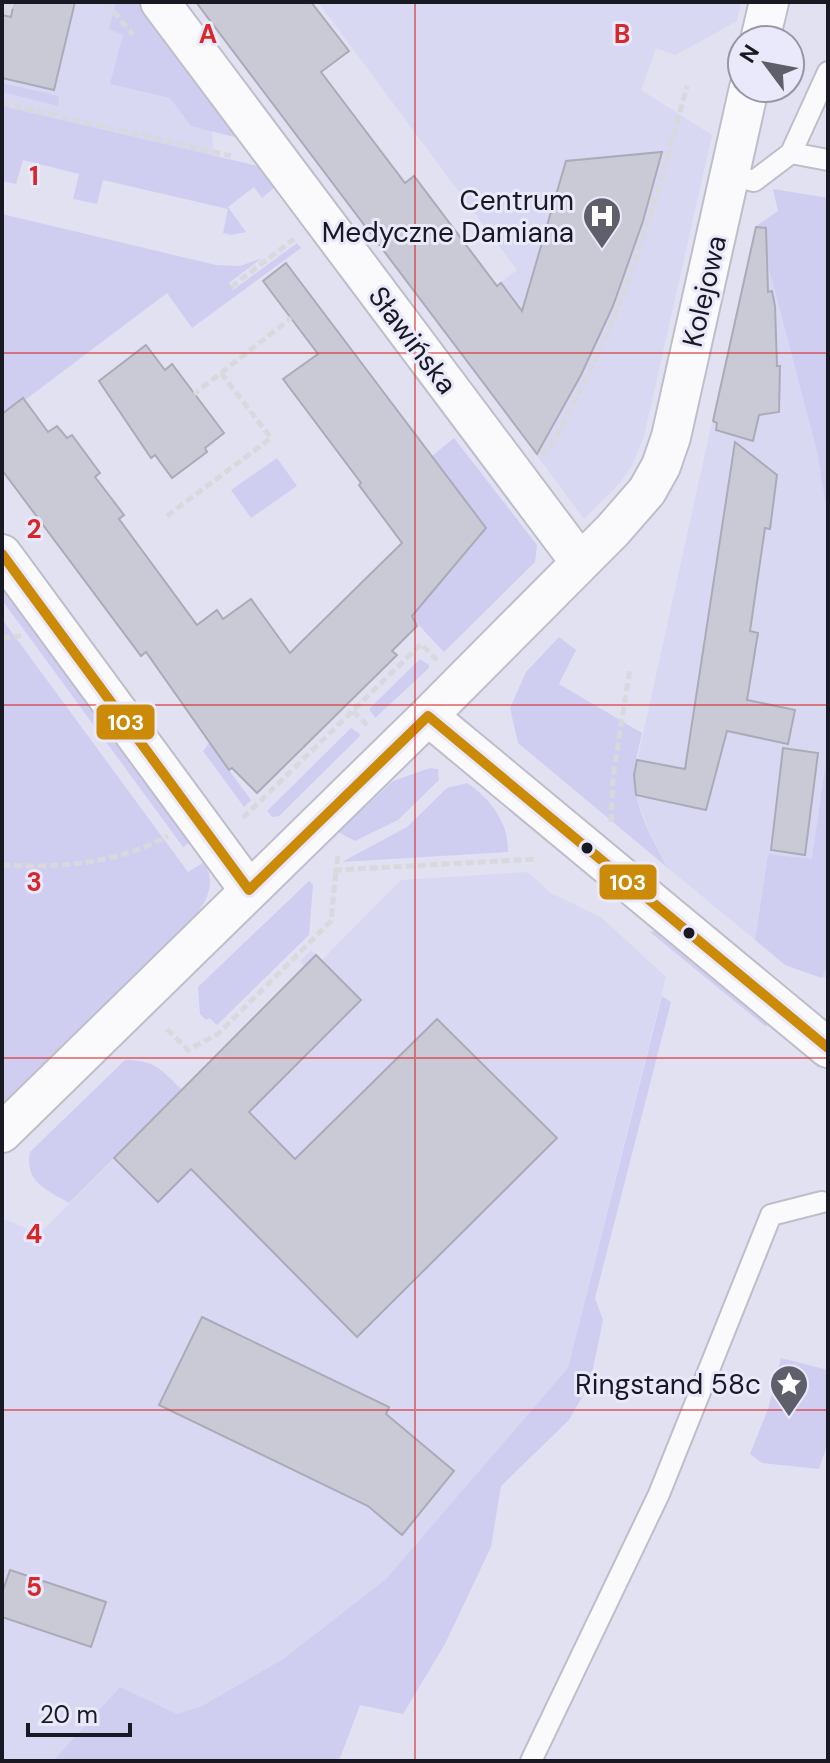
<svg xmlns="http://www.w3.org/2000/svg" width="830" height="1763" font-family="'DM Sans',sans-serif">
<rect width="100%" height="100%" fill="#e1e1f2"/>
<path fill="#d8d8f3" d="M2 2H116L212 131 215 173 2 125Z
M318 2 741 3 737 21 696 44 675 55 656 48 641 90 712 135 644 436 633 464 620 483 584 519 442 327 517 270Z
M773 189 828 198V977L822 978 785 965 768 854 755 940 668 868 652 838 635 795 634 775 755 227 778 211Z
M528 872 551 893 602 918 666 977 568 1368 386 1579 283 1659 202 1706 177 1715 120 1687 53 1761H2V1218L39 1234 305 967 300 961 311 950 322 960 401 880Z"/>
<path fill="#cfcef1" d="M137 2 238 138 191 126 170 98 110 84 123 35 109 29 116 3Z
M2 83 59 96 58 106 2 92Z
M2 106 258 166 275 187 262 198 254 187 228 207 246 232 231 235 223 233 228 209 103 180 97 204 73 199 79 174 23 160 16 184 2 181Z
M773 189 828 198V665L827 511 817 451 764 249 755 227 778 211Z
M2 214 216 265 240 266 262 258 229 283 233 290 297 243 301 248 192 328 167 293 25 400 23 399 2 414Z
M454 438 537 545 535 562 444 652 411 617 486 528 432 456Z
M277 458 297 486 251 518 231 490Z
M2 586 190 842 183 847 2 600Z
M2 619 188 872 204 862C218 886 205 904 189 924L2 1106Z
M559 637 576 650 559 684 642 733C639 748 634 763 634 778 635 809 653 841 668 868L518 743 510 708 526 672Z
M420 659 429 665V668L375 718 369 709Z
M351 728 360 734 359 737 279 816 272 817 267 811Z
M209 743 251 800 244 807 203 751Z
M828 747V970H825L822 978 785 965 755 940 768 854 812 859Z
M430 768 438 769 439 780 398 820 355 841 338 832 393 781Z
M467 783C490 798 509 823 508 852L342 862 407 827 447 788Z
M309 881 313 885 309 935 217 1025 210 1018 206 1020 200 1014 198 987Z
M657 930 686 954 689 960H693L768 1022 766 1027 650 932Z
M662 996 671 1002 595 1298 603 1320 590 1383 569 1420 501 1486 491 1547 445 1644 403 1714 360 1705 339 1761H53L120 1687 177 1714 202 1706 283 1659 386 1579 568 1368Z
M125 1060C155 1060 162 1070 182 1090L69 1203C47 1190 24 1182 30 1152Z
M781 1358 828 1370V1442L819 1469 762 1463 750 1454 768 1409Z"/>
<path fill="#cacad7" stroke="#ababb8" stroke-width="2" d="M14 2H75L54 90 2 78V15L11 17Z
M196 2H311L349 51 321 72 405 183 414 176 497 286 501 283 522 311 566 161 662 152 643 221 613 306 581 375 537 454Z
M756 227 766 228 768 292 772 291 775 306 777 366H780L779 412 759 415 753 441 716 430 717 423 713 421Z
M286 263 486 528 412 616 417 626 392 651 397 655 257 793 232 768 229 770 146 652 141 656 2 470V414L23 398 48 432 57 426 67 438 72 435 100 473 95 477 124 515 119 519 197 625 217 610 223 619 251 599 290 653 402 543 359 485 361 483 283 379 318 354 263 281Z
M146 345 165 370 172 364 224 433 205 448 207 452 172 478 155 455 151 458 99 381Z
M735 442 777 475 770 529 765 528 750 631 758 633 747 700 795 710 788 744 727 731 706 810 636 795 634 775 637 760 685 769Z
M783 748 818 753 805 855 771 850Z
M316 955 361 1000 249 1112 295 1159 437 1019 557 1138 357 1337 191 1169 158 1202 114 1158Z
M202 1317 389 1407 386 1414 454 1471 402 1535 368 1506 159 1405Z
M10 1570 106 1602 91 1647 2 1617V1593Z"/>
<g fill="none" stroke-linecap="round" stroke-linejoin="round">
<defs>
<path id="lane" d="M791 153 828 160
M730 175 754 181 791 153 828 72
M531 1761 659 1494 771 1215 822 1202"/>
<path id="street" d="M160 2 580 562
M760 40 769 2
M2 554 249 890
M428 716 828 1048
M2 1133 428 716 613 530 647 491 661 466 671 437 749 88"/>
</defs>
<use href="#lane" stroke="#bebeca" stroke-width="24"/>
<use href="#street" stroke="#bebeca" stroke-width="42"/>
<path stroke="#d8d8dd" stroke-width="5" stroke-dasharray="8 4" stroke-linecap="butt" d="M106 2 133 35
M2 10 10 12 12 2
M2 103 231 156
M231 287 294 239
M221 373 291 318
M541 455C557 440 566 416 576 398 630 299 658 193 687 86
M167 516 271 438 221 373 194 394
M2 638 21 636
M353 711 369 727
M243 818 421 644 437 660
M611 822 613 777 630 668
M338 856 336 870 537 859
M2 865C60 868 116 864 168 836
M167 1029 188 1050 218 1034 331 921 336 870"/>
<use href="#lane" stroke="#fafafd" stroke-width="20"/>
<use href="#street" stroke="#fafafd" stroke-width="38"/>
<defs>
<path id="bus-1" d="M2 554 249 890
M428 716 828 1048
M249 890 428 716"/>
</defs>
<use href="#bus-1" stroke="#e9e9fb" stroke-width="16"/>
<use href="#bus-1" stroke="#cb8a07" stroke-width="10"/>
</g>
<path fill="none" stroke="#d62828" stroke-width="2" stroke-opacity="0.55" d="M415 2V1761M2 353H828M2 705H828M2 1058H828M2 1410H828"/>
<defs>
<symbol id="hospital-pin" viewBox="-11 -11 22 30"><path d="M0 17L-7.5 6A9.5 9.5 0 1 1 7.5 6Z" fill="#5f5f6b" stroke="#e9e9fb"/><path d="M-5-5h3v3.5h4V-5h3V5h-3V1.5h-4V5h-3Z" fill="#fff"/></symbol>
<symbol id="sight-pin" viewBox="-11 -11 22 30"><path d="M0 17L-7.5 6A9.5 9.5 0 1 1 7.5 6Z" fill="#5f5f6b" stroke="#e9e9fb"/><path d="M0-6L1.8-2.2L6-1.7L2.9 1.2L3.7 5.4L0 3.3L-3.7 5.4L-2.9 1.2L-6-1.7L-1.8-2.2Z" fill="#fff"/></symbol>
</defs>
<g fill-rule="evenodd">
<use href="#hospital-pin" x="580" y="194" width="44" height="60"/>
<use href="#sight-pin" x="767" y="1362" width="44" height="60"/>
</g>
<g fill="#191923" stroke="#e9e9fb" stroke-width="3">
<circle cx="587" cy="848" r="7"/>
<circle cx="689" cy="933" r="7"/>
</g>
<g text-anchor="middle" stroke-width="6" stroke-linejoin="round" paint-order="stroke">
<g font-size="28" fill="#191923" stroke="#e9e9fb" text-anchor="end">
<text x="574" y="210">Centrum<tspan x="574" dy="32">Medyczne Damiana</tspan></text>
<text x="761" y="1394">Ringstand 58c</text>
</g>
<g font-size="28" fill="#191923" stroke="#e9e9fb">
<text transform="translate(704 291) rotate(-77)" y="10">Kolejowa</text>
<text transform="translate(413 340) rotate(53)" y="10">Sławińska</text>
</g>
</g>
<g font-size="26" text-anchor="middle" font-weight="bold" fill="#d62828" stroke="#e9e9fb" stroke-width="6" stroke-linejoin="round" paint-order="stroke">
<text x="208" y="43">A</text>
<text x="622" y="43">B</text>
<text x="34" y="185">1</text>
<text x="34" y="538">2</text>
<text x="34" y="891">3</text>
<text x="34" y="1243">4</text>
<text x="34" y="1596">5</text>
</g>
<g stroke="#e9e9fb" stroke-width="3">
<rect x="95" y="703" width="61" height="38" rx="8" fill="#cb8a07"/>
<rect x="598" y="863" width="60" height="38" rx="8" fill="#cb8a07"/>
</g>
<g font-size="22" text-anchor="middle" font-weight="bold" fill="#fff">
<text x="126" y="730">103</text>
<text x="628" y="890">103</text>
</g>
<rect width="830" height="1763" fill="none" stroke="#191923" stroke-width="8"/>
<g transform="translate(766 64) rotate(302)"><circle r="38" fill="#e9e9fb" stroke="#9696a5" stroke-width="2"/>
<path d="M0-6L14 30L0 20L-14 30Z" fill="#5f5f6b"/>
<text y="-12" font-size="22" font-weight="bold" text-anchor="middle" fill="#191923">N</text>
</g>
<path d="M28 1723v12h102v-12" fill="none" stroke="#191923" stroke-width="4"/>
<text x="40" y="1723" font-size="24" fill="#191923" stroke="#e9e9fb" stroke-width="6" paint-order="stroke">20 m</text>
</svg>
